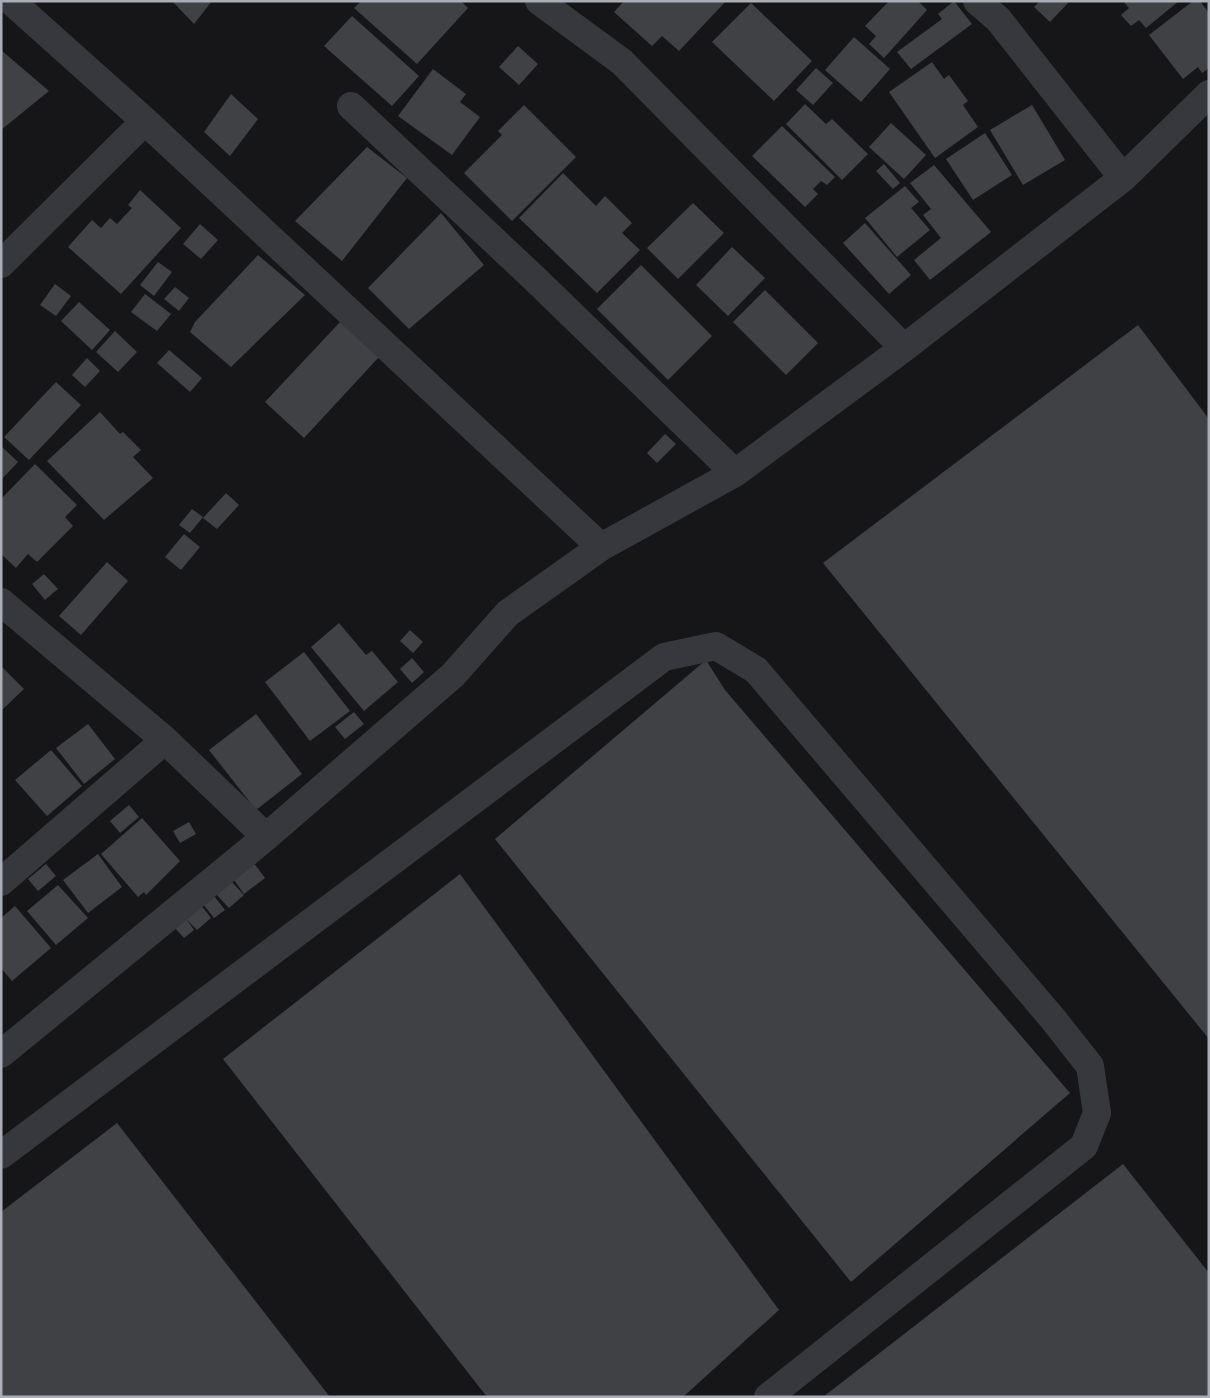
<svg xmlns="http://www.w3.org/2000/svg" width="1210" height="1398" font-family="Roboto,sans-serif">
<rect width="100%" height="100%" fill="#161618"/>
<path fill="#404145" d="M172 1H212L194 24Z
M361 1H461L468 8 417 64 354 8Z
M624 1H726L679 51 662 36 652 46 614 12Z
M889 1H918L927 10 884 58 869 44 876 36 865 26Z
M954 1 972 24 911 69 897 52 942 19 938 14Z
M1040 1H1066L1068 3 1050 22 1034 7Z
M1123 1H1179L1146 28 1139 20 1131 26 1121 15 1129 8Z
M1193 1H1200L1209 13V68L1202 73 1198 67 1183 79 1149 35Z
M751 3 812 61 774 101 712 42Z
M352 16 419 76 392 106 324 46Z
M854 37 890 69 861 102 825 70Z
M518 46 538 64 519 85 499 67Z
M1 50 49 91 1 130Z
M932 62 944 79 949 75 968 101 963 105 978 127 935 158 889 92Z
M816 68 833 83 813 105 796 90Z
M433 69 466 94 460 102 480 117 452 155 398 116Z
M231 94 258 119 230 156 204 132Z
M805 104 826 124 832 119 868 154 842 180 786 124Z
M524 105 576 157 512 221 464 173 502 135 498 131Z
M1032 105 1065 160 1023 185 990 130Z
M891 123 926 155 904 179 869 147Z
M782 126 835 177 827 185 821 181 813 189 818 194 805 207 752 156Z
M985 133 1012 175 973 200 946 159Z
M367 147 407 178 342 261 295 221Z
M884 164 900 183 893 189 876 171Z
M934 165 991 232 930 280 914 260 941 238 923 215 931 209 910 183Z
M563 173 596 206 605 196 632 223 622 233 640 250 597 293 519 218Z
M905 186 919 202 911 208 930 230 897 257 865 218Z
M140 190 181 228 121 294 68 247 92 220 101 228 110 218 117 224 132 208 128 205Z
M693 203 724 233 678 279 647 248Z
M441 213 484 265 409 329 368 288Z
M865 223 911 275 889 294 843 243Z
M200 224 218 240 201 259 183 244Z
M732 247 765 278 728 316 696 285Z
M258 255 305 295 231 367 190 332 195 322Z
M158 262 172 272 154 296 140 285Z
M641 265 712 336 668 380 597 309Z
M55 284 71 296 56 316 40 305Z
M175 287 189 298 179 311 164 299Z
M765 290 818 343 786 375 733 322Z
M145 294 171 314 157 331 131 312Z
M79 302 110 330 92 350 61 321Z
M340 322 379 357 304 438 265 402Z
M1138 325 1209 419V1039L823 563Z
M115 331 137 352 118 372 96 352Z
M169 350 202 378 190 392 157 363Z
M87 358 100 371 85 387 72 375Z
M56 382 81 405 29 460 4 437Z
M100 412 120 434 123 432 141 450 133 457 153 478 104 520 47 461Z
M665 434 676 444 657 463 647 453Z
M1 446 18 462 1 480Z
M35 464 77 505 65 517 73 526 37 562 28 554 16 568 1 554V499Z
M226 493 239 505 217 529 203 518Z
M192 509 203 517 190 533 179 525Z
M184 534 200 547 181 570 165 557Z
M107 562 128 581 81 635 59 616Z
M44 574 58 589 45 600 32 584Z
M339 623 366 655 372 651 398 682 364 711 311 647Z
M410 630 423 642 413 653 400 641Z
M304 652 350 711 310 741 265 682Z
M412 658 424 672 412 683 400 669Z
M706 660 725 690 1070 1093 851 1282 495 839Z
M1 666 24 689 1 711Z
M354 712 364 724 345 739 335 727Z
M256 714 302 774 256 810 209 750Z
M88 724 115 759 84 784 56 748Z
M51 750 82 786 47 816 15 780Z
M129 805 139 817 120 833 110 821Z
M142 818 180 861 146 895 144 892 138 897 101 854Z
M189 822 196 834 180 843 173 831Z
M98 854 122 887 88 913 63 880Z
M253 862 265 878 244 894 232 877Z
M46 864 56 876 38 891 28 879Z
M460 874 779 1310 683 1397H487L223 1059Z
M230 880 244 895 229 908 216 894Z
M58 885 88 918 56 945 27 911Z
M214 896 225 910 214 918 203 904Z
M201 905 211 918 197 930 187 920 194 930 184 938 175 928Z
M15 906 51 948 12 981 1 968V918Z
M117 1123 330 1397H1V1212Z
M1123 1164 1209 1273V1397H823Z"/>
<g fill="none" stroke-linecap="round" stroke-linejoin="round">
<path stroke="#37383d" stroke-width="28" d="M11 1 145 121 601 547
M539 1 622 62 904 348
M977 1 998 19 1123 178
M351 106 535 279 735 473
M1 264 145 121
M1 602 165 740 266 837
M1 882 165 740
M1 1054 266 837 453 675 508 613 601 547 735 473 904 348 1123 178 1209 94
M1 1155 664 657 716 646 756 670 1053 1019 1090 1066 1097 1113 1084 1146 768 1397"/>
</g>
<rect width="1210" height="1398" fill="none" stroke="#a8adb8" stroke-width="5"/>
</svg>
